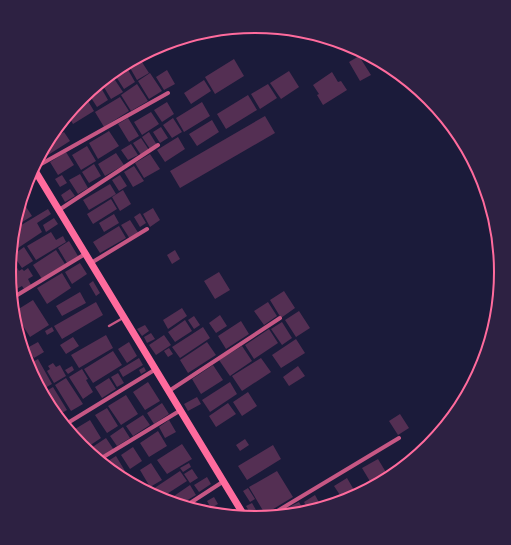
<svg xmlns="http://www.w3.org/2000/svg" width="511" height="545" font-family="'Source Sans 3',sans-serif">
<rect width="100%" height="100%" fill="#1b1b3a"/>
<path fill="#542f53" d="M359 56 371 75 360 81 349 62Z
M140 59 149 73 137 80 129 66Z
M234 59 244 76 215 94 205 77Z
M127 68 135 82 124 89 115 75Z
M167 70 175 84 164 90 156 77Z
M289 71 299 87 281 99 270 83Z
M332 72 338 82 341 81 347 90 323 105 317 95 319 94 313 85Z
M150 73 162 91 149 99 138 81Z
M113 77 123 92 111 99 102 84Z
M204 80 211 91 191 104 184 93Z
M137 84 148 101 131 111 121 95Z
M268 84 277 98 260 109 251 94Z
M100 86 108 100 97 107 88 93Z
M248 95 257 110 226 129 217 114Z
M85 96 94 111 73 124 69 117 81 98Z
M120 97 129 111 104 127 95 112Z
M167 102 174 114 162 122 154 110Z
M202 102 210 116 184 132 176 118Z
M151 112 159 124 142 135 134 122Z
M265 116 275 133 180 188 170 171Z
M128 118 139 136 129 142 118 124Z
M173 118 182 132 172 138 163 125Z
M212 120 219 132 197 146 189 134Z
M161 127 168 138 160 143 153 132Z
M109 131 119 146 98 159 89 143Z
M64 132 70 141 48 155 46 151 55 138Z
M149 132 157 145 150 149 142 137Z
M178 137 185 149 165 162 157 150Z
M141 138 149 150 141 155 133 143Z
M131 144 138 155 128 160 121 150Z
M87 146 96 161 81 170 72 155Z
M66 152 74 165 58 175 50 162Z
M116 153 124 165 105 176 98 164Z
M150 154 160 169 144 178 135 163Z
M94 164 101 176 89 183 82 172Z
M134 166 144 181 133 187 124 172Z
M80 174 88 188 78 194 69 180Z
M62 175 67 183 60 187 55 179Z
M120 175 127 186 119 191 112 180Z
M110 184 116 194 89 210 83 200Z
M26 186 31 193 24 198Z
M70 189 75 196 65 202 61 195Z
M123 190 131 204 120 211 112 197Z
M111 199 117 209 93 224 87 214Z
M23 202 32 216 19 224Z
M153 208 160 220 150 227 143 214Z
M48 209 51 214 37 223 42 232 18 248 15 243 18 227Z
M140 213 146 223 140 227 134 217Z
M114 214 119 223 104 232 99 223Z
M54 218 58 224 46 232 43 225Z
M130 220 139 234 130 239 121 225Z
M119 226 126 238 100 253 93 242Z
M51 232 56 240 63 236 66 242 36 260 27 246Z
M69 241 78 256 67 263 58 248Z
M24 247 33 261 22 268 13 255Z
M56 250 65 264 42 279 33 265Z
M175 250 180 259 172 264 167 255Z
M80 263 87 274 72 284 65 272Z
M15 264 19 271 22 269 24 271 28 268 33 276 28 279 31 285 24 289 22 286 13 291 10 276 11 275 9 272 10 266Z
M219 272 230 290 215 299 204 281Z
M62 273 71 288 47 304 37 288Z
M93 281 100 293 96 296 89 284Z
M284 291 295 308 281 318 270 300Z
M80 292 86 303 62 316 56 306Z
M33 300 49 325 30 337 18 318 17 310Z
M96 302 103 315 62 339 54 326Z
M268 302 277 316 264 325 254 311Z
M182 308 187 316 168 329 163 320Z
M299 311 310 328 296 337 285 320Z
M220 315 227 326 216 333 209 323Z
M194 316 200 325 194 329 188 320Z
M185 320 192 331 175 342 168 332Z
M241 321 249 334 226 349 218 336Z
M282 322 292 338 282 345 271 329Z
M145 325 149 331 142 336 137 329Z
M52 327 54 331 47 335 45 331Z
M203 327 210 338 180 358 172 347Z
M269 329 278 343 254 359 245 345Z
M151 333 155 339 147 343 144 337Z
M106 335 113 348 79 368 71 355Z
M164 335 171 345 156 355 149 345Z
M73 337 79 346 66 354 60 345Z
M296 339 305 353 281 368 272 355Z
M38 342 44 352 34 358 27 348Z
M129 342 137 356 127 363 118 349Z
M207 342 216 355 188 373 180 360Z
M24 346 32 360 27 363Z
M242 346 252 361 230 376 219 360Z
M169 348 173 354 168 357 164 351Z
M113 351 122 365 93 383 84 369Z
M139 358 143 365 123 377 119 370Z
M261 358 271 372 242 391 232 376Z
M38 359 52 384 43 389 27 365Z
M53 363 56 367 60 365 66 376 54 383 47 371 50 369 48 366Z
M213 365 223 380 201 394 192 379Z
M72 366 74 370 68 374 65 370Z
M298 366 305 376 289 386 283 377Z
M144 367 146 371 141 374 139 370Z
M82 369 88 379 86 380 93 392 83 399 69 377Z
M118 373 124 383 117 387 111 377Z
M66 378 83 404 71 411 55 385Z
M109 378 116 389 102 398 95 387Z
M148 382 160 401 145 410 133 392Z
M230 382 237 394 210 412 202 400Z
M53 387 67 410 60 414 45 392Z
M248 392 257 406 242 416 233 402Z
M126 395 138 414 121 425 108 406Z
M197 397 201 404 188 411 184 404Z
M162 403 169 414 154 424 147 413Z
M228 403 236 414 216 427 209 416Z
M107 408 118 426 107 433 95 415Z
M400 414 409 428 398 435 389 421Z
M143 415 150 425 133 436 126 426Z
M90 420 101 438 86 448 75 429Z
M169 420 176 432 165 438 159 427Z
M123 427 130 438 117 446 110 436Z
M158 431 167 446 149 457 140 443Z
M106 438 114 450 100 459 90 453 88 450Z
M245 439 249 445 240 451 236 445Z
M182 444 192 459 167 474 157 460Z
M273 445 281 459 247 480 238 466Z
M133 447 142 461 130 469 121 455Z
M116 456 125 471 121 473 105 463Z
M378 459 387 474 371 483 362 468Z
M151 463 162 480 150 487 140 470Z
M189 463 191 467 183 472 180 468Z
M192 469 198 478 190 483 184 474Z
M180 471 187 481 159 499 152 494 150 491Z
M277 471 293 497 265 514 249 487Z
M207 477 211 484 199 492 194 485Z
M347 478 357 495 347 501 341 502 337 497 340 495 334 486Z
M190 485 196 495 181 504H179L174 496Z
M248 488 255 499 250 502 243 491Z
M315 495 321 506 308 509 304 502Z
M214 497 218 504 211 508 207 501Z
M299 502 303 509 290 512 287 508Z
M252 503 256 510 250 513 246 506Z
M205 504 209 510 199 508Z"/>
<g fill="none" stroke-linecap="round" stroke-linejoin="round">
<path stroke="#c65784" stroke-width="2.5" d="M109 326 123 318"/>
<path stroke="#c65784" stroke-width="4" d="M34 168 168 93
M59 210 158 145
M91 263 147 229
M14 297 85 254
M169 391 280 318
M66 424 156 369
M100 459 181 410
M187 505 224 481
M269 516 399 438"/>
<path stroke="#ff6b9d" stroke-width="7" d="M34 169 245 517"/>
</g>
<path d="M0 0H511V545H0ZM16 272a239 239 0 1 1 478 0a239 239 0 1 1-478 0Z" fill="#2d2142" fill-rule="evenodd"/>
<path fill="none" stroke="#ff6b9d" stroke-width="2" d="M16 272a239 239 0 1 1 478 0a239 239 0 1 1-478 0Z"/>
</svg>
